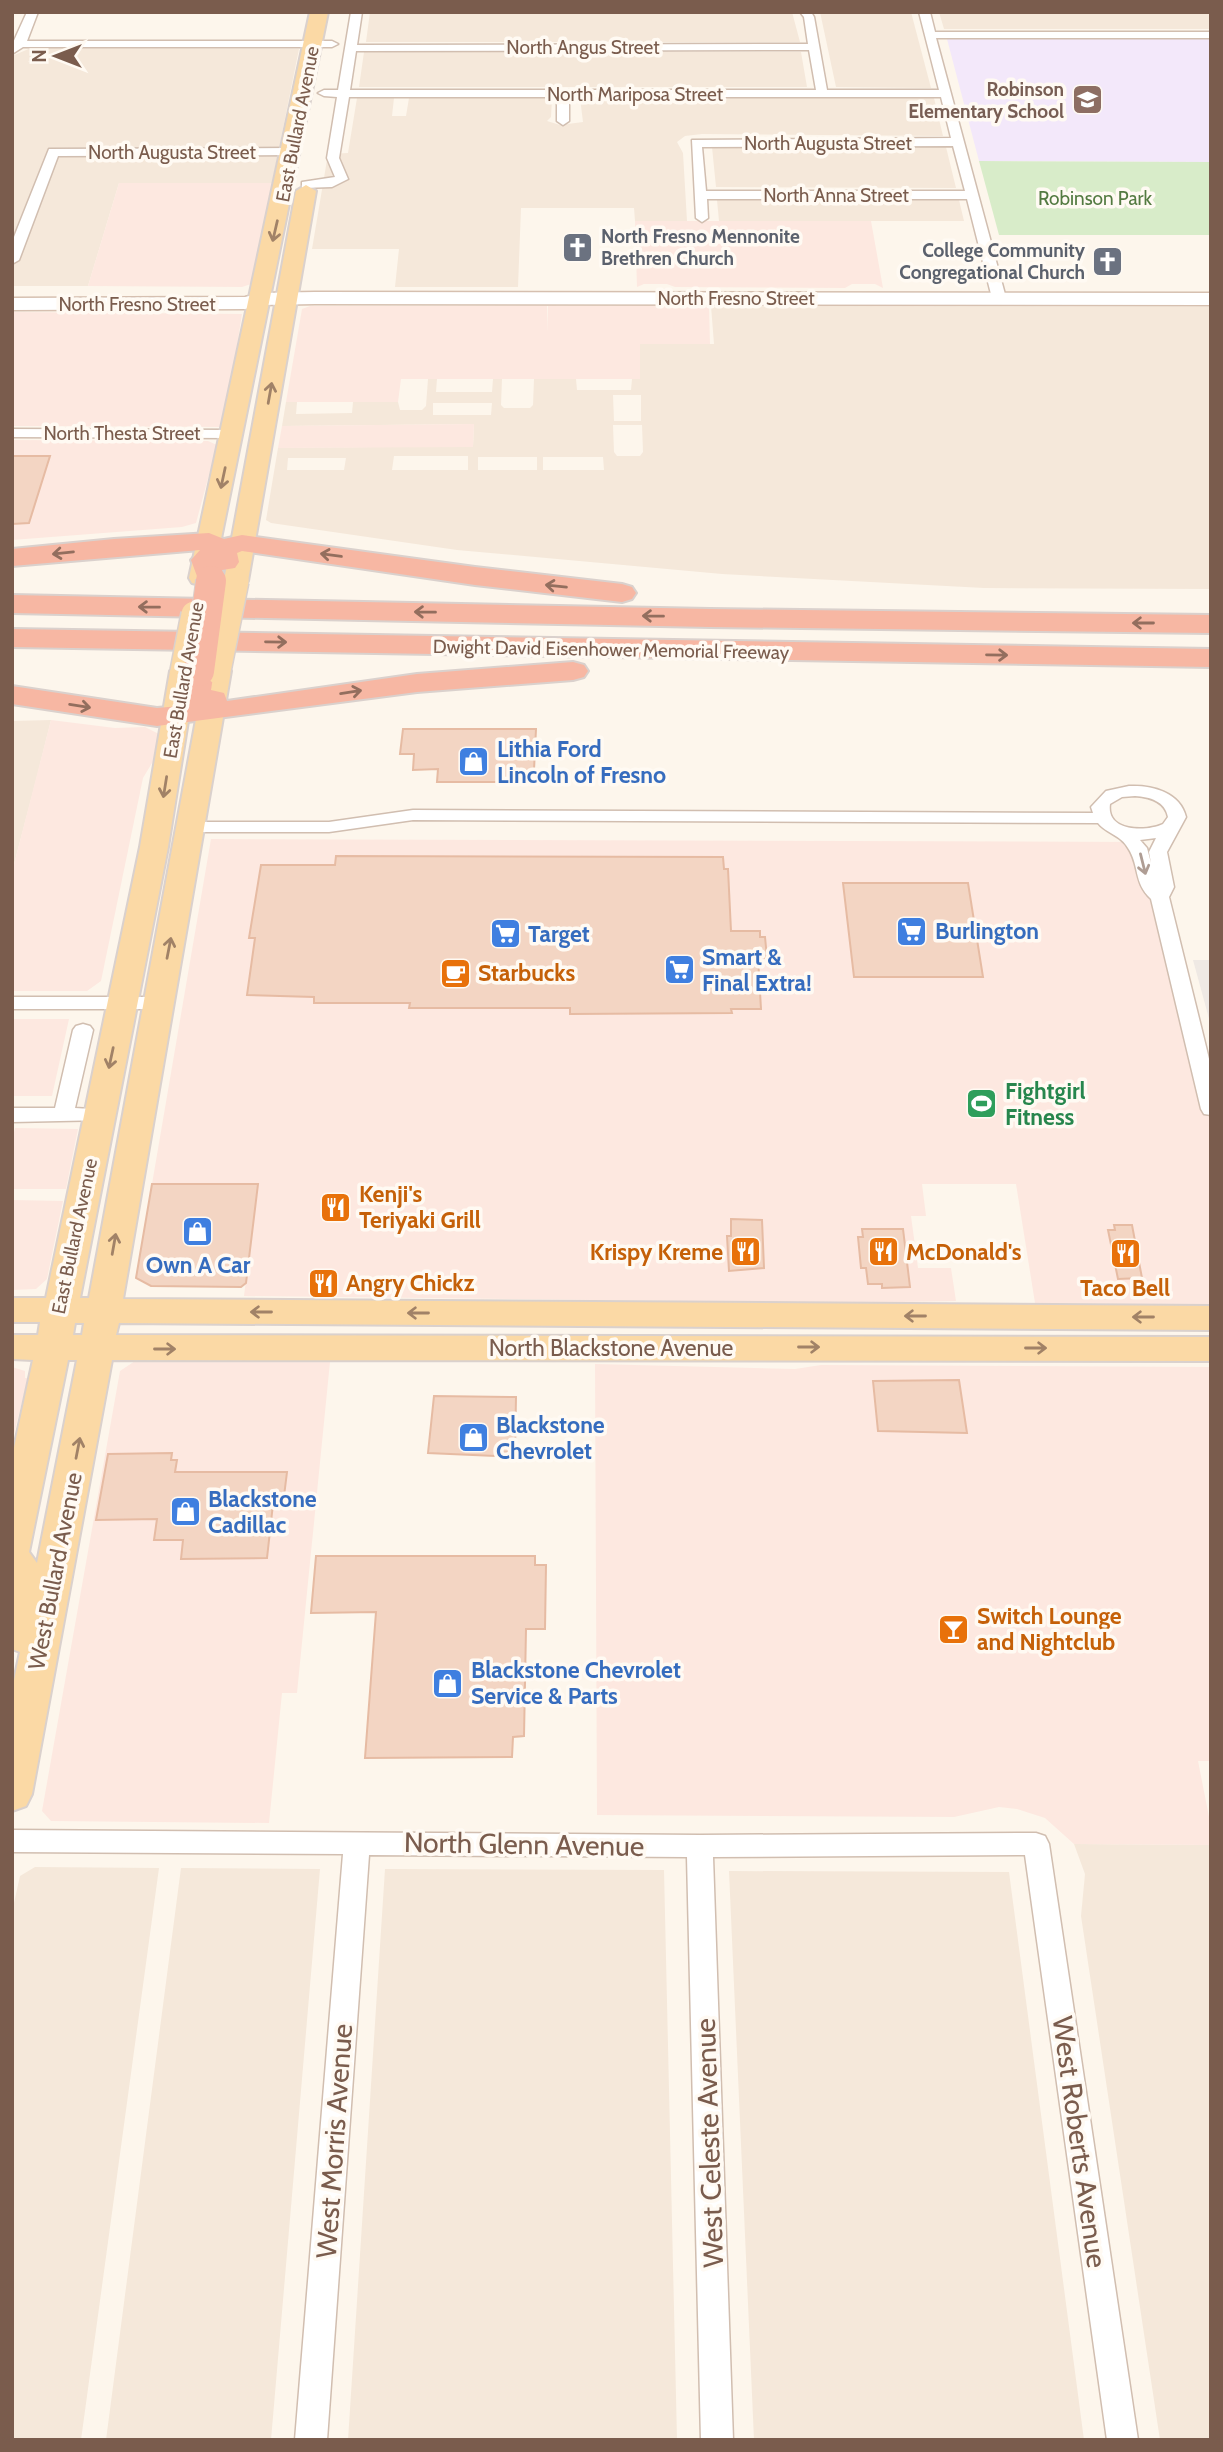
<svg xmlns="http://www.w3.org/2000/svg" width="1223" height="2452" font-family="Cabin,sans-serif">
<rect width="100%" height="100%" fill="#fdf6ec"/>
<path fill="#f5e8da" fill-rule="evenodd" d="M370 12H792L800 42H366Z
M820 12H911L931 88 836 87Z
M939 12H1211V29H944Z
M31 48 299 49 272 183H119L88 286H12V56Z
M364 52H801L807 87H359Z
M357 98H394L392 116H406L409 98H548L552 99 551 117 547 121 560 125 583 122 580 98H934L943 136 702 134 685 136 677 142 683 153 687 221H635L634 208H521L518 287H395L399 249H312L328 154 348 153Z
M712 147H946L956 188 716 187Z
M717 200H959L964 221H719Z
M711 306 1211 307V589L984 588 722 574 457 550 271 523 266 520 278 448 473 446 474 424 282 426 286 402H297L296 414 352 413 353 402H398L400 410H422L426 406 428 379H437L436 392H492L493 379H502L501 405 504 408H530L533 405 534 379H576L577 390H631L632 379H640L639 344H714ZM613 395H641V421H614ZM433 403H492L491 415H433ZM613 425H642L643 452 640 456H617L614 452ZM394 456H468V470H392ZM478 457H537V470H478ZM543 457H603L604 470H543ZM288 458H346L344 470H287Z
M51 720 35 784 12 872V721Z
M1074 1844 1211 1845V2440H1160L1081 1916 1085 1874Z
M35 1867 159 1868 81 2440H12V1912L20 1876Z
M181 1868 320 1869 271 2440H106Z
M385 1869 664 1870 677 2440H348Z
M729 1871 1009 1872 1084 2440H754Z"/>
<path fill="#fde8e0" d="M119 183H272L251 284 242 287 88 286Z
M635 221H871L883 288 875 284H852L845 288 675 287 667 284H644L637 287Z
M310 306H547V332L548 306H709L710 344H640V379H401L398 402H286L302 309Z
M12 312 242 314 224 427 12 426Z
M474 424 473 447 278 448 282 426Z
M12 440 208 441 217 445 196 523 182 527 12 540Z
M51 720 115 728 145 727 159 734 155 758 143 778 101 981 87 991H12V872Z
M211 839 1138 842 1211 1125V1305L1035 1303 1016 1184H922L926 1216H911L918 1268H951L956 1301 845 1303 244 1296 258 1184H152Z
M12 1019H69L52 1096H12Z
M15 1128 78 1129 66 1189H12V1140Z
M12 1200 63 1201 47 1279 36 1289 12 1290Z
M135 1361 330 1362 297 1693H282L269 1823 51 1821 42 1811 120 1371Z
M595 1364 795 1369 821 1365 1211 1367V1761H1198L1211 1827V1845L1074 1844 1045 1818 1017 1809 999 1807 954 1817 597 1815Z
M12 1367 25 1371V1378H28L12 1442Z"/>
<path fill="#efe9e4" d="M1193 960H1211V1026Z"/>
<path fill="#f3e8fa" d="M947 39H1211V162L979 161Z"/>
<path fill="#d8ecc9" d="M979 161 1211 162V235H999Z"/>
<path fill="#f3d5c3" stroke="#e6bba3" stroke-width="2" d="M12 456H50L29 523 12 524Z
M403 729H536L534 770 509 771 508 782H437L438 769 413 770 414 754H400Z
M336 856 723 857 724 869H728L731 931H760V937H765L767 958H758L761 1009H731L732 1013 570 1014V1008H409L410 1003H314V997L247 995 255 938H249L261 865H335Z
M843 883H968L983 977H854Z
M152 1184H258L246 1283 241 1287 151 1286 136 1278Z
M731 1219 762 1220 764 1268 729 1271 727 1236H731Z
M1114 1225H1132L1142 1278 1118 1279 1108 1230H1115Z
M862 1229H903L910 1287 882 1288V1284H868L866 1268H861L858 1237H863Z
M959 1380 967 1433 878 1431 873 1381Z
M434 1396 516 1397 515 1452 496 1453 495 1456 428 1453Z
M172 1453 171 1460H177L175 1472H287L283 1504H273L267 1558 181 1559 183 1540H154L157 1519 96 1520 108 1454Z
M316 1556H535V1565H546L545 1629H526L524 1736 513 1737 512 1757 365 1758 376 1612 311 1613Z"/>
<g fill="none" stroke-linecap="round" stroke-linejoin="round">
<defs>
<path id="minor" d="M27 12H38L27 41H332L338 44 332 47H23L12 54V45Z
M351 12H362L357 45 808 44 804 17 800 12H811L814 17 827 90H939L919 12H930L935 32H1211V38H936L1006 298 999 302 992 298 967 199H707L708 218 702 222 696 218 692 140 951 138 941 97H569V121L563 125 557 121V97H349L339 158 348 179 332 187 302 188V182L335 177 327 158 337 97 324 96 318 93 324 90H338ZM809 50 816 90H350L356 51ZM953 146 965 191H706L702 147Z
M291 148 295 149V155L58 156 19 260 12 264V242L49 149Z
M12 429 232 430 239 434 232 438 12 437Z
M1129 786C1152 785 1180 792 1186 817L1167 852 1174 887 1169 897 1211 1067V1115L1204 1114 1201 1109 1151 899C1133 882 1140 866 1128 848 1121 835 1107 834 1098 823L413 820 329 832H191L182 827 191 822H329L413 810 1093 813 1091 807 1106 791ZM1135 796C1150 797 1165 801 1168 817L1163 824C1146 832 1106 832 1110 804L1122 797ZM1156 838 1149 852 1151 863 1147 848 1140 840Z
M12 997H158L168 1003 158 1009H12Z
M83 1024 90 1026 93 1030 75 1108 107 1110 110 1115 107 1120 12 1122V1108H55L73 1030 76 1026Z
M12 1830 700 1835 1036 1833 1045 1836 1049 1844 1138 2440H1107L1025 1855 713 1857 733 2440H701L687 1857 369 1855 327 2440H295L343 1854 12 1852Z"/>
<path id="secondary" d="M315 292 1211 293V305L315 304 261 305 245 309 12 310V298L245 297 261 293Z"/>
<path id="primary" d="M310 12H328L213 578 210 583 201 585 192 583 189 578Z
M306 185 316 191 248 581 245 586 236 588 227 586 224 581 296 191Z
M183 663 192 665 196 671 168 847 80 1298H89L205 671 209 665 218 663 227 665 231 671 123 1299 1211 1306V1330L119 1323 116 1335 1211 1337V1361L112 1360 32 1794 26 1806 12 1811V1690L20 1652 12 1649V1457L33 1360 12 1359V1335H38L40 1322H12V1298H46L140 847 170 671 174 665ZM75 1323H84L82 1335H73ZM68 1360H77L37 1563 29 1552Z"/>
<path id="motorway" d="M209 533 224 539 242 535 475 567 622 584 632 587 636 593 632 599 622 602 475 585 242 551 237 553 239 562 235 568 222 570 225 581 221 587 211 590 201 587 191 560 200 550 12 566V549L114 539Z
M12 595 710 609 1211 615V633L710 627 12 613Z
M12 629 1211 649V667L12 647Z
M199 662 210 665 214 671 211 690 224 693 227 701 417 674 573 662 584 665 588 671 584 677 573 680 417 692 157 726 12 704V686L157 708 180 706 184 671 188 665Z"/>
</defs>
<use href="#minor" stroke="#d1beb0" stroke-width="3"/>
<use href="#secondary" stroke="#d6c0b0" stroke-width="3"/>
<use href="#primary" stroke="#dad1cd" stroke-width="4"/>
<use href="#motorway" stroke="#dad1cd" stroke-width="4"/>
<use href="#minor" fill="#fff" fill-rule="evenodd"/>
<use href="#secondary" fill="#fff" fill-rule="evenodd"/>
<use href="#primary" fill="#fbd9a5" fill-rule="evenodd"/>
<use href="#motorway" fill="#f7b7a3" fill-rule="evenodd"/>
<defs>
<path id="primary-bridge" d="M183 671 194 614
M218 671 236 581"/>
<path id="motorway-bridge" d="M199 671 211 581"/>
</defs>
<use href="#primary-bridge" stroke="#dad1cd" stroke-width="28" stroke-linecap="butt"/>
<use href="#motorway-bridge" stroke="#dad1cd" stroke-width="32" stroke-linecap="butt"/>
<use href="#primary-bridge" stroke="#fbd9a5" stroke-width="25"/>
<use href="#motorway-bridge" stroke="#f7b7a3" stroke-width="30"/>
</g>
<defs><path id="oneway-shaft" d="M-6 0H5M1.5-3L5.5 0L1.5 3" fill="none" stroke-width="1.6" stroke-linecap="round" stroke-linejoin="round" transform="scale(1.75)"/></defs>
<g stroke="#a18267">
<use href="#oneway-shaft" transform="translate(275 231) rotate(103)"/>
<use href="#oneway-shaft" transform="translate(270 393) rotate(-80)"/>
<use href="#oneway-shaft" transform="translate(223 478) rotate(102)"/>
<use href="#oneway-shaft" transform="translate(165 787) rotate(99)"/>
<use href="#oneway-shaft" transform="translate(169 948) rotate(-79)"/>
<use href="#oneway-shaft" transform="translate(111 1058) rotate(102)"/>
<use href="#oneway-shaft" transform="translate(114 1244) rotate(-80)"/>
<use href="#oneway-shaft" transform="translate(261 1312) rotate(-180)"/>
<use href="#oneway-shaft" transform="translate(418 1313) rotate(-180)"/>
<use href="#oneway-shaft" transform="translate(915 1316) rotate(-180)"/>
<use href="#oneway-shaft" transform="translate(1143 1317) rotate(-180)"/>
<use href="#oneway-shaft" transform="translate(809 1347)"/>
<use href="#oneway-shaft" transform="translate(1036 1348)"/>
<use href="#oneway-shaft" transform="translate(165 1349)"/>
<use href="#oneway-shaft" transform="translate(78 1448) rotate(-79)"/>
</g>
<g stroke="#936e5e">
<use href="#oneway-shaft" transform="translate(63 553) rotate(174)"/>
<use href="#oneway-shaft" transform="translate(331 555) rotate(-172)"/>
<use href="#oneway-shaft" transform="translate(556 586) rotate(-174)"/>
<use href="#oneway-shaft" transform="translate(149 607) rotate(-179)"/>
<use href="#oneway-shaft" transform="translate(425 612) rotate(-179)"/>
<use href="#oneway-shaft" transform="translate(653 616) rotate(-179)"/>
<use href="#oneway-shaft" transform="translate(1143 623) rotate(-180)"/>
<use href="#oneway-shaft" transform="translate(276 642) rotate(1)"/>
<use href="#oneway-shaft" transform="translate(997 655) rotate(1)"/>
<use href="#oneway-shaft" transform="translate(351 692) rotate(-9)"/>
<use href="#oneway-shaft" transform="translate(80 706) rotate(9)"/>
</g>
<use stroke="#af9d94" href="#oneway-shaft" transform="translate(1143 864) rotate(76)"/>
<defs>
<symbol id="school-square" viewBox="-11 -11 22 22"><rect x="-9" y="-9" width="18" height="18" rx="4" fill="#8d6e63" stroke="#fffaf3"/><path d="M0-5L7-2L0 1L-7-2ZM-4 1L0 2.5L4 1V4Q0 6-4 4Z" fill="#fff"/></symbol>
<symbol id="church-square" viewBox="-11 -11 22 22"><rect x="-9" y="-9" width="18" height="18" rx="4" fill="#6b7280" stroke="#fffaf3"/><path d="M-1.2-6h2.4v3.5h3.3v2.4h-3.3V6h-2.4V-.1h-3.3v-2.4h3.3Z" fill="#fff"/></symbol>
<symbol id="shop-square" viewBox="-11 -11 22 22"><rect x="-9" y="-9" width="18" height="18" rx="4" fill="#3f7fe0" stroke="#fffaf3"/><path d="M-5-2.5h2.3a2.7 3.5 0 0 1 5.4 0H5L5.5 6h-11ZM-1.5-2.5h3a1.5 2.3 0 0 0-3 0Z" fill="#fff"/></symbol>
<symbol id="supermarket-square" viewBox="-11 -11 22 22"><rect x="-9" y="-9" width="18" height="18" rx="4" fill="#3f7fe0" stroke="#fffaf3"/><path d="M-6-5.5h2.5l.6 2H6L4.5 2H-2.5L-4.4-4H-6ZM-1.5 3.2a1.3 1.3 0 1 0 .1 0ZM3 3.2a1.3 1.3 0 1 0 .1 0Z" fill="#fff"/></symbol>
<symbol id="cafe-square" viewBox="-11 -11 22 22"><rect x="-9" y="-9" width="18" height="18" rx="4" fill="#e8710a" stroke="#fffaf3"/><path d="M-5.5-4.5H6V0H3Q3 3.5 0 3.5H-2.5Q-5.5 3.5-5.5 0ZM3-3.2v2h1.7v-2ZM-6 4.5H4V6H-6Z" fill="#fff"/></symbol>
<symbol id="stadium-square" viewBox="-11 -11 22 22"><rect x="-9" y="-9" width="18" height="18" rx="4" fill="#2e9e5b" stroke="#fffaf3"/><path d="M0-5a6.5 5 0 1 0 0 10a6.5 5 0 1 0 0-10ZM-3.5-1.8h7v3.6h-7Z" fill="#fff"/></symbol>
<symbol id="restaurant-square" viewBox="-11 -11 22 22"><rect x="-9" y="-9" width="18" height="18" rx="4" fill="#e8710a" stroke="#fffaf3"/><path d="M-5-6h1v4h1v-4h1v4h1v-4h1v5L-1.5 .5V6h-2V.5L-5-1ZM5-6V6H3V1.5H1.5Q1.5-4 5-6Z" fill="#fff"/></symbol>
<symbol id="bar-square" viewBox="-11 -11 22 22"><rect x="-9" y="-9" width="18" height="18" rx="4" fill="#e8710a" stroke="#fffaf3"/><path d="M-6-5H6L.8 .8V4.5H3.5V6h-7V4.5H-.8V.8Z" fill="#fff"/></symbol>
</defs>
<g fill-rule="evenodd">
<use href="#school-square" x="1070" y="82" width="35" height="35"/>
<use href="#church-square" x="560" y="230" width="35" height="35"/>
<use href="#church-square" x="1090" y="244" width="35" height="35"/>
<use href="#shop-square" x="456" y="744" width="35" height="35"/>
<use href="#supermarket-square" x="894" y="914" width="35" height="35"/>
<use href="#supermarket-square" x="488" y="916" width="35" height="35"/>
<use href="#supermarket-square" x="662" y="952" width="35" height="35"/>
<use href="#cafe-square" x="438" y="956" width="35" height="35"/>
<use href="#stadium-square" x="964" y="1086" width="35" height="35"/>
<use href="#restaurant-square" x="318" y="1190" width="35" height="35"/>
<use href="#shop-square" x="180" y="1214" width="35" height="35"/>
<use href="#restaurant-square" x="728" y="1234" width="35" height="35"/>
<use href="#restaurant-square" x="866" y="1234" width="35" height="35"/>
<use href="#restaurant-square" x="1108" y="1236" width="35" height="35"/>
<use href="#restaurant-square" x="306" y="1266" width="35" height="35"/>
<use href="#shop-square" x="456" y="1420" width="35" height="35"/>
<use href="#shop-square" x="168" y="1494" width="35" height="35"/>
<use href="#bar-square" x="936" y="1612" width="35" height="35"/>
<use href="#shop-square" x="430" y="1666" width="35" height="35"/>
</g>
<g text-anchor="middle" stroke-width="7" stroke-linejoin="round" paint-order="stroke">
<g font-size="19" fill="#7a5c4d" stroke="#fffaf3">
<text x="583" y="54">North Angus Street</text>
<text x="635" y="101">North Mariposa Street</text>
<text transform="translate(297 124) rotate(-79)" y="7">East Bullard Avenue</text>
<text x="828" y="150">North Augusta Street</text>
<text x="172" y="159">North Augusta Street</text>
<text x="836" y="202">North Anna Street</text>
<text x="736" y="305">North Fresno Street</text>
<text x="137" y="311">North Fresno Street</text>
<text x="122" y="440">North Thesta Street</text>
<text transform="translate(611 649) rotate(1)" y="7">Dwight David Eisenhower Memorial Freeway</text>
<text transform="translate(183 680) rotate(-80)" y="7">East Bullard Avenue</text>
<text transform="translate(74 1236) rotate(-78)" y="7">East Bullard Avenue</text>
</g>
<g font-size="19" font-weight="bold" fill="#785e54" stroke="#fffaf3" text-anchor="end">
<text x="1064" y="96">Robinson<tspan x="1064" dy="22">Elementary School</tspan></text>
</g>
<g font-size="19" fill="#537a41" stroke="#fffaf3">
<text x="1095" y="205">Robinson Park</text>
</g>
<g font-size="19" font-weight="bold" fill="#5b616d" stroke="#fffaf3" text-anchor="start">
<text x="601" y="243">North Fresno Mennonite<tspan x="601" dy="22">Brethren Church</tspan></text>
<text x="1085" y="257" text-anchor="end">College Community<tspan x="1085" dy="22">Congregational Church</tspan></text>
</g>
<g font-size="23" font-weight="bold" fill="#366cbe" stroke="#fffaf3" text-anchor="start">
<text x="497" y="757">Lithia Ford<tspan x="497" dy="26">Lincoln of Fresno</tspan></text>
<text x="935" y="939">Burlington</text>
<text x="528" y="942">Target</text>
<text x="702" y="965">Smart &amp;<tspan x="702" dy="26">Final Extra!</tspan></text>
<text x="198" y="1273" text-anchor="middle">Own A Car</text>
<text x="496" y="1433">Blackstone<tspan x="496" dy="26">Chevrolet</tspan></text>
<text x="208" y="1507">Blackstone<tspan x="208" dy="26">Cadillac</tspan></text>
<text x="471" y="1678">Blackstone Chevrolet<tspan x="471" dy="26">Service &amp; Parts</tspan></text>
</g>
<g font-size="23" font-weight="bold" fill="#c56008" stroke="#fffaf3" text-anchor="start">
<text x="478" y="981">Starbucks</text>
<text x="359" y="1202">Kenji's<tspan x="359" dy="26">Teriyaki Grill</tspan></text>
<text x="723" y="1260" text-anchor="end">Krispy Kreme</text>
<text x="906" y="1260">McDonald's</text>
<text x="346" y="1291">Angry Chickz</text>
<text x="1125" y="1296" text-anchor="middle">Taco Bell</text>
<text x="977" y="1624">Switch Lounge<tspan x="977" dy="26">and Nightclub</tspan></text>
</g>
<g font-size="23" font-weight="bold" fill="#27864d" stroke="#fffaf3" text-anchor="start">
<text x="1005" y="1099">Fightgirl<tspan x="1005" dy="26">Fitness</tspan></text>
</g>
<g font-size="23" fill="#7a5c4d" stroke="#fffaf3">
<text x="611" y="1356">North Blackstone Avenue</text>
<text transform="translate(55 1571) rotate(-79)" y="8">West Bullard Avenue</text>
</g>
<g font-size="28" fill="#7a5c4d" stroke="#fffaf3">
<text transform="translate(524 1844) rotate(1)" y="10">North Glenn Avenue</text>
<text transform="translate(334 2141) rotate(-86)" y="10">West Morris Avenue</text>
<text transform="translate(1080 2142) rotate(82)" y="10">West Roberts Avenue</text>
<text transform="translate(709 2143) rotate(-92)" y="10">West Celeste Avenue</text>
</g>
</g>
<rect width="1223" height="2452" fill="none" stroke="#7a5c4d" stroke-width="28"/>
<g transform="translate(56 56) rotate(270)" stroke="#fffaf3" stroke-width="5" paint-order="stroke">
<path d="M0-5L12 26L0 18L-12 26Z" fill="#7a5c4d"/>
<text y="-10" font-size="19" font-weight="bold" text-anchor="middle" fill="#7a5c4d">N</text>
</g>
</svg>
